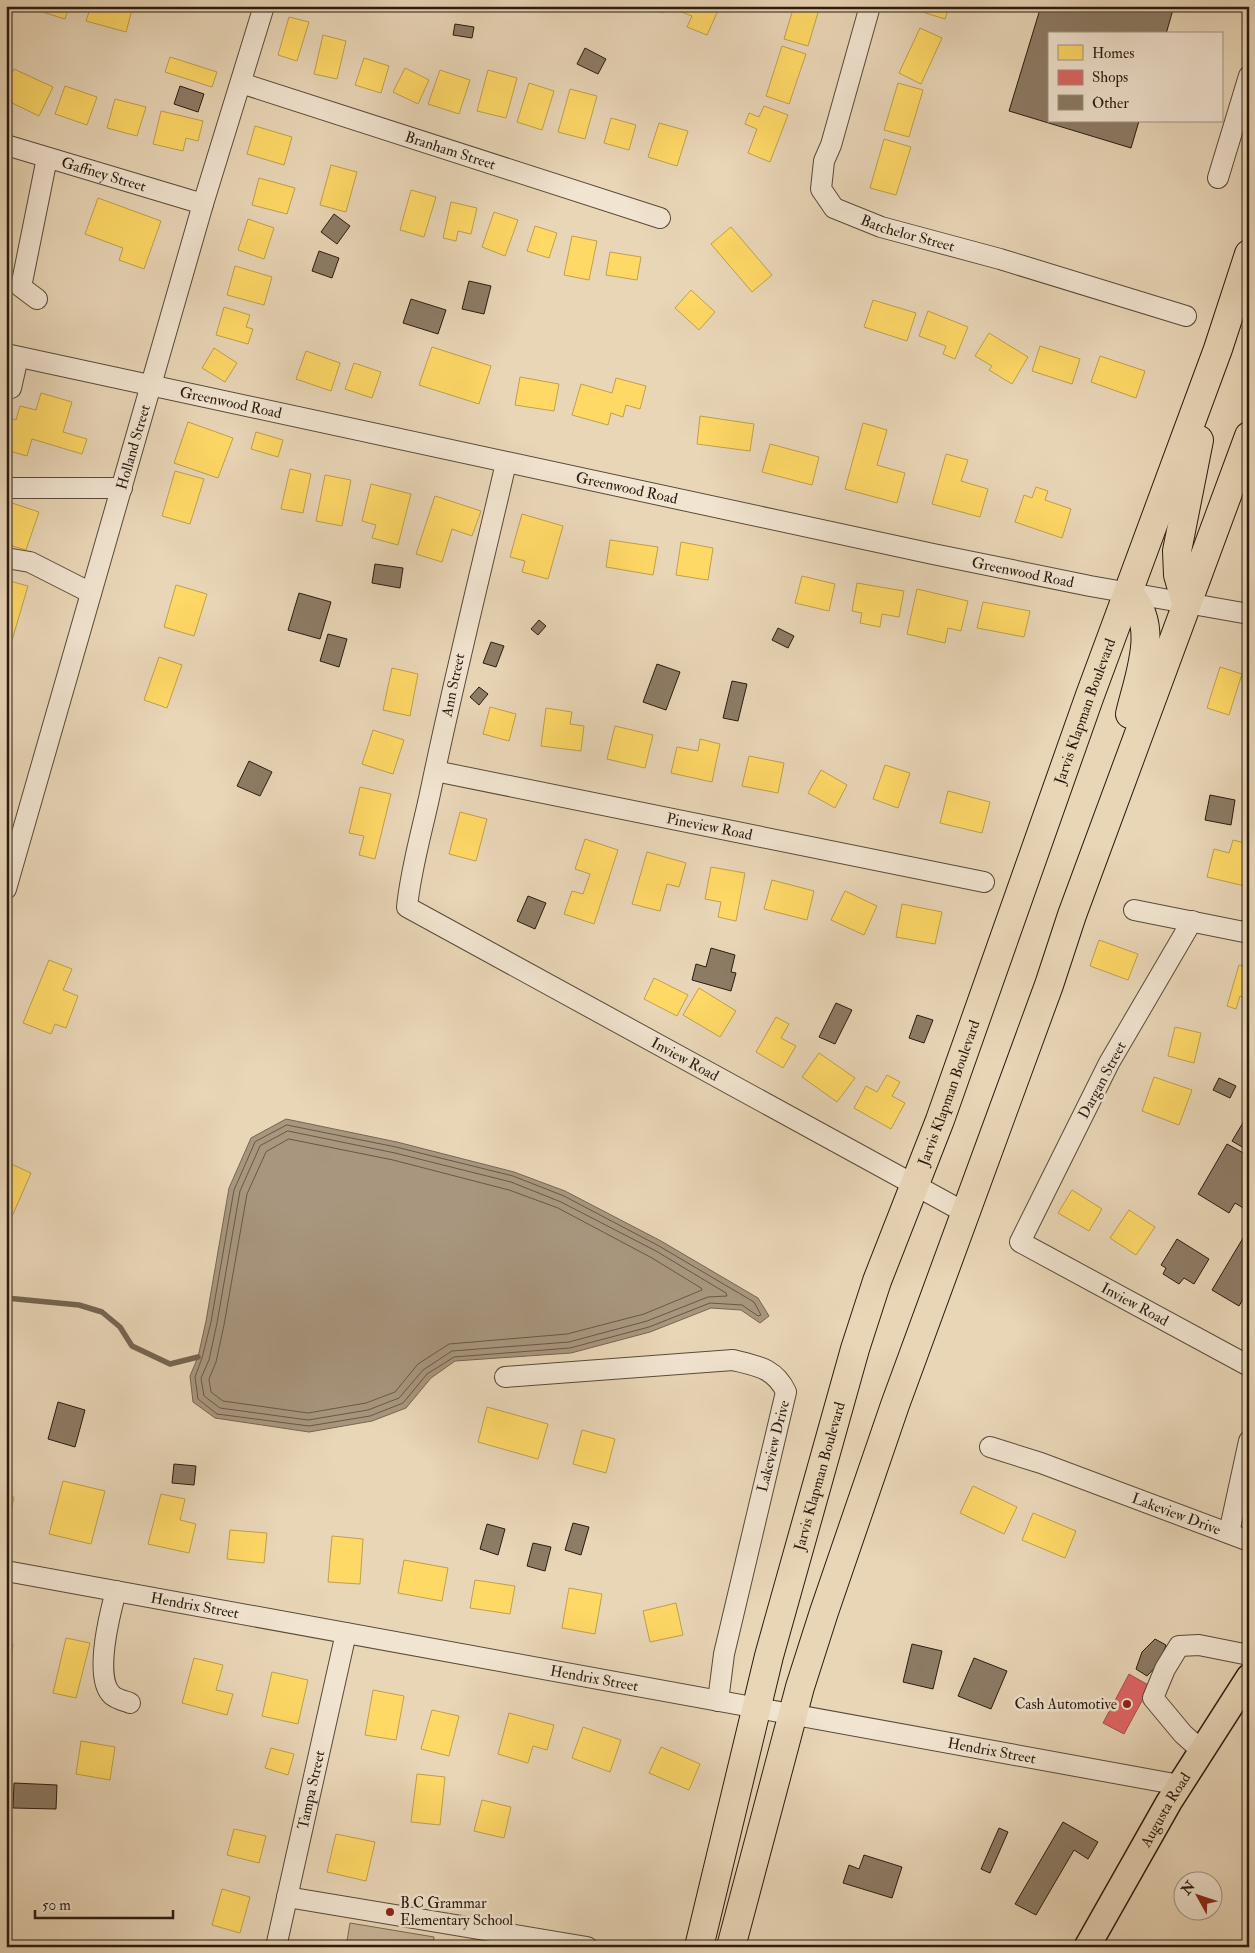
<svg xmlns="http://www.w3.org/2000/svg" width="1255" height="1953" font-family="'IM FELL Double Pica',serif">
<rect width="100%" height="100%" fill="#e9d6b7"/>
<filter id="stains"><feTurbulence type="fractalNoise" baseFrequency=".004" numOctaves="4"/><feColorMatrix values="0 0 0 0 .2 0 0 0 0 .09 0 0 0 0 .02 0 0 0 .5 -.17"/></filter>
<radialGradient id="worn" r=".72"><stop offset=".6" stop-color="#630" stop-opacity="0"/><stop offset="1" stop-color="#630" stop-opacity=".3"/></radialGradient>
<path fill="#c8b69a" stroke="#786854" d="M350 1923 434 1937 433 1947H346Z"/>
<path fill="#a8967e" stroke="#756552" d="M286 1119 397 1142 514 1172 565 1191 661 1241 758 1298 769 1316 760 1323 741 1310 711 1308 650 1332 571 1353 455 1361 431 1378 406 1408 372 1421 309 1432 215 1418 193 1402 190 1376 198 1357 206 1321 229 1188 251 1138Z"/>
<path fill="#ffd966" stroke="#bfa04c" d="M40 6H69L65 19 39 11Z
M91 6H133L126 32 86 21Z
M639 6H664L663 13Z
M678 6H720L707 35 687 27 692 16 676 10Z
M794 6H820L808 46 784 39Z
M920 6H961L960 11 949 7 945 19 919 11Z
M289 17 309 22 297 61 278 55Z
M920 28 942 38 921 84 899 73Z
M323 35 346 41 337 79 314 74Z
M782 46 806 54 789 104 766 96Z
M170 57 217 72 212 87 165 72Z
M364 58 389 66 381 93 355 85Z
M405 68 429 80 418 104 393 92Z
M14 69 53 87 39 116 6 100V85Z
M440 70 470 80 459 114 428 104Z
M488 70 517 78 506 118 477 111Z
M529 83 554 91 542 130 517 122Z
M898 83 923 90 909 137 884 130Z
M65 86 97 97 87 125 55 114Z
M570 89 597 96 585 139 558 132Z
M115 99 146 107 137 136 107 128Z
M764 106 788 115 770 162 748 153 757 129 745 124 749 113 759 117Z
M161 111 203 121 198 141 186 138 183 151 153 144Z
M611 118 636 125 629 150 604 143Z
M659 123 688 131 677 166 648 157Z
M255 126 292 137 284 165 247 154Z
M884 139 911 147 896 195 870 188Z
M331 165 357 172 346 212 320 205Z
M259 178 295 188 287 214 252 205Z
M411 190 436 197 424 237 400 230Z
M98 198 161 221 144 269 119 260 123 248 85 234Z
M451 202 477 208 471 234 458 231 456 241 443 238Z
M494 212 518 220 505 256 482 247Z
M248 219 274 228 264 259 238 250Z
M535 226 557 233 549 258 527 251Z
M731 227 772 275 752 292 711 244Z
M572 236 597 241 589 280 564 275Z
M610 252 641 257 637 280 606 275Z
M235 266 272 277 264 305 227 295Z
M691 290 715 312 699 330 675 308Z
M873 300 916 313 907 341 864 327Z
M224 307 250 315 246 327 253 329 248 344 216 335Z
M928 311 968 327 955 359 943 354 946 346 919 336Z
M989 333 1028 357 1012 384 989 370 992 366 975 356Z
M1040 346 1080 359 1072 384 1032 371Z
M432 347 491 366 479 404 419 385Z
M214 348 237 363 225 382 202 368Z
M306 351 340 363 331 391 296 379Z
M1100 356 1145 371 1136 398 1091 382Z
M354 363 381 372 372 398 345 389Z
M520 377 559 384 554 411 515 405Z
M616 378 646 386 640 409 626 405 623 417 611 413 608 425 572 415 581 384 612 393Z
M41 393 72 402 63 432 87 439 82 454 32 439 27 456 6 450V417L16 420 20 406 36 410Z
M700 416 754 424 750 451 697 444Z
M188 422 233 438 218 478 174 463Z
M863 423 887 430 877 465 905 473 897 503 845 489Z
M256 432 283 440 278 457 251 449Z
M770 444 819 457 812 485 762 472Z
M946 454 968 460 961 481 988 489 980 517 932 504Z
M290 469 311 474 303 513 281 509Z
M175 471 204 479 190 524 162 516Z
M325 475 351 480 342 526 316 521Z
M371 484 411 494 398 545 372 538 376 525 362 521Z
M1036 487 1048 491 1045 500 1071 509 1062 538 1015 522 1024 495 1032 498Z
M435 496 481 511 472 536 452 529 442 562 416 554Z
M12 503 39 512 26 550 6 544V520Z
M522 514 563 526 548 579 522 572 525 561 510 557Z
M610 540 658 547 653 575 606 567Z
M681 542 713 548 708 580 676 575Z
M802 576 835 584 829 611 795 603Z
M6 580 28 586 8 654 6 653Z
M857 583 904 591 899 617 882 614 880 627 860 623 862 613 852 611Z
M176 585 207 594 194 636 164 627Z
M917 589 968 601 961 631 948 628 945 643 907 634Z
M983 602 1030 611 1024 637 977 628Z
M159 657 182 665 167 708 144 700Z
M1220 667 1242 674 1229 715 1207 708Z
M392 668 418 674 410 716 383 710Z
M490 707 516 714 509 741 483 734Z
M546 708 572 712 570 724 584 726 581 751 541 746Z
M615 726 653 735 645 768 607 759Z
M373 730 404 740 393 774 362 764Z
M700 739 720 744 712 782 671 773 677 747 698 751Z
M749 756 784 763 778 793 742 786Z
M885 765 910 773 898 808 873 799Z
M821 770 847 785 835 808 808 793Z
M360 787 391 794 375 859 359 855 364 836 349 833Z
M948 791 990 802 982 833 940 823Z
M460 812 487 819 476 861 449 854Z
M585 839 618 850 594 924 564 914 572 891 583 894 590 874 575 869Z
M1233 840 1249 844V887L1207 877 1214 849 1229 853Z
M647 852 686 863 679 887 667 884 660 911 632 904Z
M711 867 745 873 736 921 718 917 721 902 705 899Z
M772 880 814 891 807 920 764 909Z
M845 891 877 906 864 935 831 920Z
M902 904 942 912 935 944 896 937Z
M1099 940 1138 954 1128 980 1090 966Z
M49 960 72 969 63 990 78 996 66 1028 55 1024 51 1034 23 1023Z
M1239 965 1249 968V999L1240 996 1236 1009 1227 1006Z
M654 978 688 995 677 1016 644 999Z
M699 988 736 1011 720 1037 683 1015Z
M776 1017 789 1024 781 1038 796 1046 783 1068 756 1052Z
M1175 1027 1201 1033 1194 1063 1168 1056Z
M819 1053 855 1078 837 1102 802 1077Z
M887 1075 900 1082 892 1096 905 1103 891 1129 854 1108 866 1086 877 1092Z
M1154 1077 1192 1090 1179 1125 1142 1111Z
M9 1163 31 1173 10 1221 6 1219V1170Z
M1072 1190 1102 1209 1089 1231 1058 1213Z
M1129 1210 1155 1227 1136 1255 1110 1238Z
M487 1407 548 1424 538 1459 478 1442Z
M582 1430 615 1439 606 1473 573 1464Z
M63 1481 105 1491 91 1544 49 1534Z
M973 1486 1017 1507 1004 1534 960 1513Z
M161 1494 185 1499 180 1520 196 1524 189 1553 148 1544Z
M6 1496 14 1497 7 1532H6Z
M1033 1513 1076 1531 1065 1558 1022 1540Z
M230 1530 267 1533 264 1563 227 1559Z
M332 1536 363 1539 360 1584 328 1582Z
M404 1560 448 1568 442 1601 398 1593Z
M475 1580 515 1586 510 1614 470 1608Z
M569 1588 602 1594 595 1634 562 1628Z
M676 1603 683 1635 650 1642 643 1611Z
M66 1638 90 1643 76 1698 53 1693Z
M6 1643 13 1644 9 1675 6 1674Z
M194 1658 223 1665 216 1690 233 1694 227 1715 182 1703Z
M272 1672 308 1680 298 1724 262 1716Z
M373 1690 404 1696 396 1740 365 1735Z
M432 1710 459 1716 449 1756 421 1749Z
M509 1713 554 1725 547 1750 533 1746 528 1763 498 1754Z
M583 1727 621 1740 610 1772 572 1758Z
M81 1741 115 1747 110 1780 76 1774Z
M661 1747 700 1764 689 1790 649 1773Z
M271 1748 294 1754 288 1775 265 1768Z
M417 1774 445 1777 440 1825 411 1822Z
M482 1800 511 1807 504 1838 474 1831Z
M234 1829 266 1836 259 1863 227 1855Z
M336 1834 375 1842 366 1881 327 1872Z
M222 1889 250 1897 240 1933 212 1925Z"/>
<path fill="#e06666" stroke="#a9504c" d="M1129 1674 1150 1686 1124 1734 1103 1723Z"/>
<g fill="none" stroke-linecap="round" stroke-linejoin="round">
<path stroke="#685846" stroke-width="1" d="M287 1125 396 1147 513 1176 564 1196 659 1246 754 1302 761 1315 758 1316 742 1305 710 1303 649 1327 570 1348 454 1357 427 1374 403 1403 370 1416 309 1426 217 1414 198 1399 195 1377 202 1358 211 1322 234 1190 255 1142Z
M288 1131 395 1153 511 1182 561 1202 656 1251 726 1293 727 1296 708 1297 647 1321 569 1342 452 1351 423 1370 399 1398 368 1410 308 1420 220 1408 204 1396 201 1378 209 1360 217 1323 240 1191 260 1146Z
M289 1139 393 1160 509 1190 558 1208 652 1258 701 1288 702 1290 644 1314 567 1334 449 1344 418 1364 395 1392 366 1403 308 1413 223 1401 211 1392 209 1379 216 1362 224 1325 247 1194 266 1152Z"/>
<path stroke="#756552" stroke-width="5.5" d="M6 1298 79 1305 102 1312 120 1327 132 1346 170 1364 198 1357"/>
</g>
<path fill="#8d7c66" stroke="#291b0f" d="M1041 6H1174L1166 34H1049V121H1139L1131 148 1009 111Z
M455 24 474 27 472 38 453 35Z
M585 48 606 59 598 74 577 64Z
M180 86 204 94 198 112 174 104Z
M334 214 350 226 337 244 321 232Z
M319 251 339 258 332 278 312 271Z
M469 281 491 286 484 314 462 309Z
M411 299 446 310 438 334 403 323Z
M375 564 403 568 400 588 372 583Z
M299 593 331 602 320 639 288 630Z
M539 620 546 626 538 635 531 629Z
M778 628 794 636 788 648 772 640Z
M328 634 347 639 339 667 320 661Z
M491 642 504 646 496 667 483 663Z
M657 664 680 672 666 710 643 702Z
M732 681 747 684 738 721 723 718Z
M479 687 488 694 479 705 470 697Z
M249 761 272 772 260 796 237 786Z
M1210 795 1235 800 1231 825 1205 820Z
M528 896 546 903 535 929 517 921Z
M711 948 735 955 731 972 736 973 731 991 692 980 696 964 706 967Z
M836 1003 852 1010 835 1044 819 1037Z
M917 1015 933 1020 924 1043 909 1038Z
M1219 1078 1236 1086 1230 1098 1213 1090Z
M1247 1116 1249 1117V1151L1232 1141Z
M1227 1144 1249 1156V1202L1245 1209 1235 1203 1229 1213 1198 1194Z
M1249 1228V1289L1239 1306 1212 1290Z
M1177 1239 1209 1259 1194 1284 1184 1278 1179 1284 1163 1274 1166 1268 1161 1265Z
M58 1402 85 1410 75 1447 48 1439Z
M174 1464 196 1466 194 1485 172 1483Z
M573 1523 589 1527 581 1555 565 1550Z
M487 1524 505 1529 498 1555 480 1549Z
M533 1543 551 1547 545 1571 527 1566Z
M1155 1639 1166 1645 1160 1662 1147 1676 1136 1669 1142 1652Z
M912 1644 942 1651 933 1689 903 1682Z
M974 1658 1007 1671 991 1709 958 1696Z
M14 1783 57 1785 56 1809 13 1808Z
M1063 1822 1098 1842 1088 1859 1074 1850 1036 1915 1015 1904Z
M999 1828 1008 1832 990 1873 981 1869Z
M864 1855 902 1867 892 1898 843 1883 849 1865 859 1869Z"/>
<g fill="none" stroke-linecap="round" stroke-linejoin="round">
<defs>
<g id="minor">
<path id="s1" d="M870 6 831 145 824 161 821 189 834 208 881 227 1000 259 1186 316"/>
<path id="s2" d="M241 83 660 218"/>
<path id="s3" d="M6 145 203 204"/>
<path d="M1218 178 1249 76"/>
<path d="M37 299 21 287 47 158"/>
<path id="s4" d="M6 354 933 554 1090 586 1249 614"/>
<path d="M11 388 18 357"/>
<path id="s5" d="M506 463C481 571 454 679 431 789 423 828 411 867 407 907L964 1212"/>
<path d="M6 488H122"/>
<path d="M6 558 30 562 91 593"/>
<path id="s6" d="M435 771 984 882"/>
<path id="s7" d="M6 889 203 204 264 6"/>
<path d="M1134 910 1249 933"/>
<path id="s8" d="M1192 921 1109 1063 1020 1242 1249 1366"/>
<path d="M505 1377 733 1360C757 1366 775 1368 786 1392L724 1654 718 1701"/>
<path id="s9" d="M990 1447 1041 1463 1249 1541"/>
<path d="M1229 1533 1249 1441"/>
<path id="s10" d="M6 1571 1180 1785"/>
<path d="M116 1591C110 1613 93 1678 112 1695 116 1699 125 1701 130 1703"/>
<path d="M1202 1751 1183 1734 1153 1698 1165 1669 1179 1646 1199 1645 1249 1655"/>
<path d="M287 1897 587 1947"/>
<path id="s11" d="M276 1947 346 1633"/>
</g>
<g id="major">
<path id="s12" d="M1087 1947 1169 1802 1249 1677"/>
</g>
<g id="highway">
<path d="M1128 593C1161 625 1139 675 1130 714"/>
<path d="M1186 603 1178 575 1177 551 1199 440"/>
<path id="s13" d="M699 1947 769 1656 855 1349 877 1281 940 1120 1089 698 1218 349 1249 254"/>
<path d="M731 1947 800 1687 824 1612 895 1405 1049 985 1072 915 1249 436"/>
</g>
</defs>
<use href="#minor" stroke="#594a39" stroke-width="22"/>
<use href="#major" stroke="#291b0f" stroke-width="28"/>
<use href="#highway" stroke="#291b0f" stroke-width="30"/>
<use href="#minor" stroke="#f1e4d0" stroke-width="20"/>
<use href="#major" stroke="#e9d6b7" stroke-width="25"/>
<use href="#highway" stroke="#e9d6b7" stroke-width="28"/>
</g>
<g fill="#8f2418" stroke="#f1e4d0" stroke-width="2">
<circle cx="1127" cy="1704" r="5"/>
<circle cx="390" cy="1912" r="5"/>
</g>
<g text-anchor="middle" stroke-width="5" stroke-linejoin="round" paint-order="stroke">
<g font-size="15" fill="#291b0f" stroke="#f1e4d0">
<text dy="5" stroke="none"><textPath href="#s2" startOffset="220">Branham Street</textPath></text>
<text dy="5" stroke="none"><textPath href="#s3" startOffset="102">Gaffney Street</textPath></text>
<text dy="5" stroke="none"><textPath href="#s1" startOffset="291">Batchelor Street</textPath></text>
<text dy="5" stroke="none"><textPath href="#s4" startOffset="230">Greenwood Road</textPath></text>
<text dy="5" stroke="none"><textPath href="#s7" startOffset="460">Holland Street</textPath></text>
<text dy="5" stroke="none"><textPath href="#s4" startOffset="635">Greenwood Road</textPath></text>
<text dy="5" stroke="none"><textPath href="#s4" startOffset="1040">Greenwood Road</textPath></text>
<text transform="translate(453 685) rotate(-78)" y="5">Ann Street</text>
<text dy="5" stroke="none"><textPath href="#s13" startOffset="1296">Jarvis Klapman Boulevard</textPath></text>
<text dy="5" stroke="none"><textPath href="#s6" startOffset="280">Pineview Road</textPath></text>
<text dy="5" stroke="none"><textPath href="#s5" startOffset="772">Inview Road</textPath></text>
<text transform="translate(1102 1080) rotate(-62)" y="5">Dargan Street</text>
<text dy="5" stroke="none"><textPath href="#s13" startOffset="891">Jarvis Klapman Boulevard</textPath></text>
<text dy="5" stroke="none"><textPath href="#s8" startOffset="495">Inview Road</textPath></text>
<text transform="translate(773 1446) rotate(-76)" y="5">Lakeview Drive</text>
<text dy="5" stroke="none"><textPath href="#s13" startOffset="486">Jarvis Klapman Boulevard</textPath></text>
<text dy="5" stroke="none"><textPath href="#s9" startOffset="198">Lakeview Drive</textPath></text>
<text dy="5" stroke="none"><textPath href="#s10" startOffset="192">Hendrix Street</textPath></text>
<text dy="5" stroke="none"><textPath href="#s10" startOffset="598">Hendrix Street</textPath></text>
<text dy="5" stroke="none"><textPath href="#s10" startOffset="1002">Hendrix Street</textPath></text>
<text dy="5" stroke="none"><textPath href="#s11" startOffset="161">Tampa Street</textPath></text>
<text dy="5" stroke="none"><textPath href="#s12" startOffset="158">Augusta Road</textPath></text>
</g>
<g font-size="15" fill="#291b0f" stroke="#f1e4d0" text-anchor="end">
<text x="1117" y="1709">Cash Automotive</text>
<text x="400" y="1908" text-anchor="start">B C Grammar<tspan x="400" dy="17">Elementary School</tspan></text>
</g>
</g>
<rect width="1255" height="1953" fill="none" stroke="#e9d6b7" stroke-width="25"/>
<rect x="8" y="8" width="1240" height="1938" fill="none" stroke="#291b0f" stroke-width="2.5"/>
<rect x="12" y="12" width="1230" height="1928" fill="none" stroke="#291b0f"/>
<rect x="1048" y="32" width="175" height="90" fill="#f1e4d0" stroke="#a19483"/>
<rect x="1058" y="45" width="25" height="15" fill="#ffd966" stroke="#a19483"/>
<text x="1092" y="58" font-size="15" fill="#291b0f">Homes</text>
<rect x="1058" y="70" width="25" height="15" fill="#e06666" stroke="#a19483"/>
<text x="1092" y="82" font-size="15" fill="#291b0f">Shops</text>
<rect x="1058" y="95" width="25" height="15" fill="#8d7c66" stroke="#a19483"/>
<text x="1092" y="108" font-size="15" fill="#291b0f">Other</text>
<g transform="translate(1198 1896) rotate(310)"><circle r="24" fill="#f1e4d0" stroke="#a19483"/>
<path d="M0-4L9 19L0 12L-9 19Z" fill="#8f2418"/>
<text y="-8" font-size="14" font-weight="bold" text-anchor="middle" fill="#291b0f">N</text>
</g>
<path d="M35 1910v8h138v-8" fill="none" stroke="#291b0f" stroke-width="2.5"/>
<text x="42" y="1910" font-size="15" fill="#291b0f" stroke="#f1e4d0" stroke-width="4" paint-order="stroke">50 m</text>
<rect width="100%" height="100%" filter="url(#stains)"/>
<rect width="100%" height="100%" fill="url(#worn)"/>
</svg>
